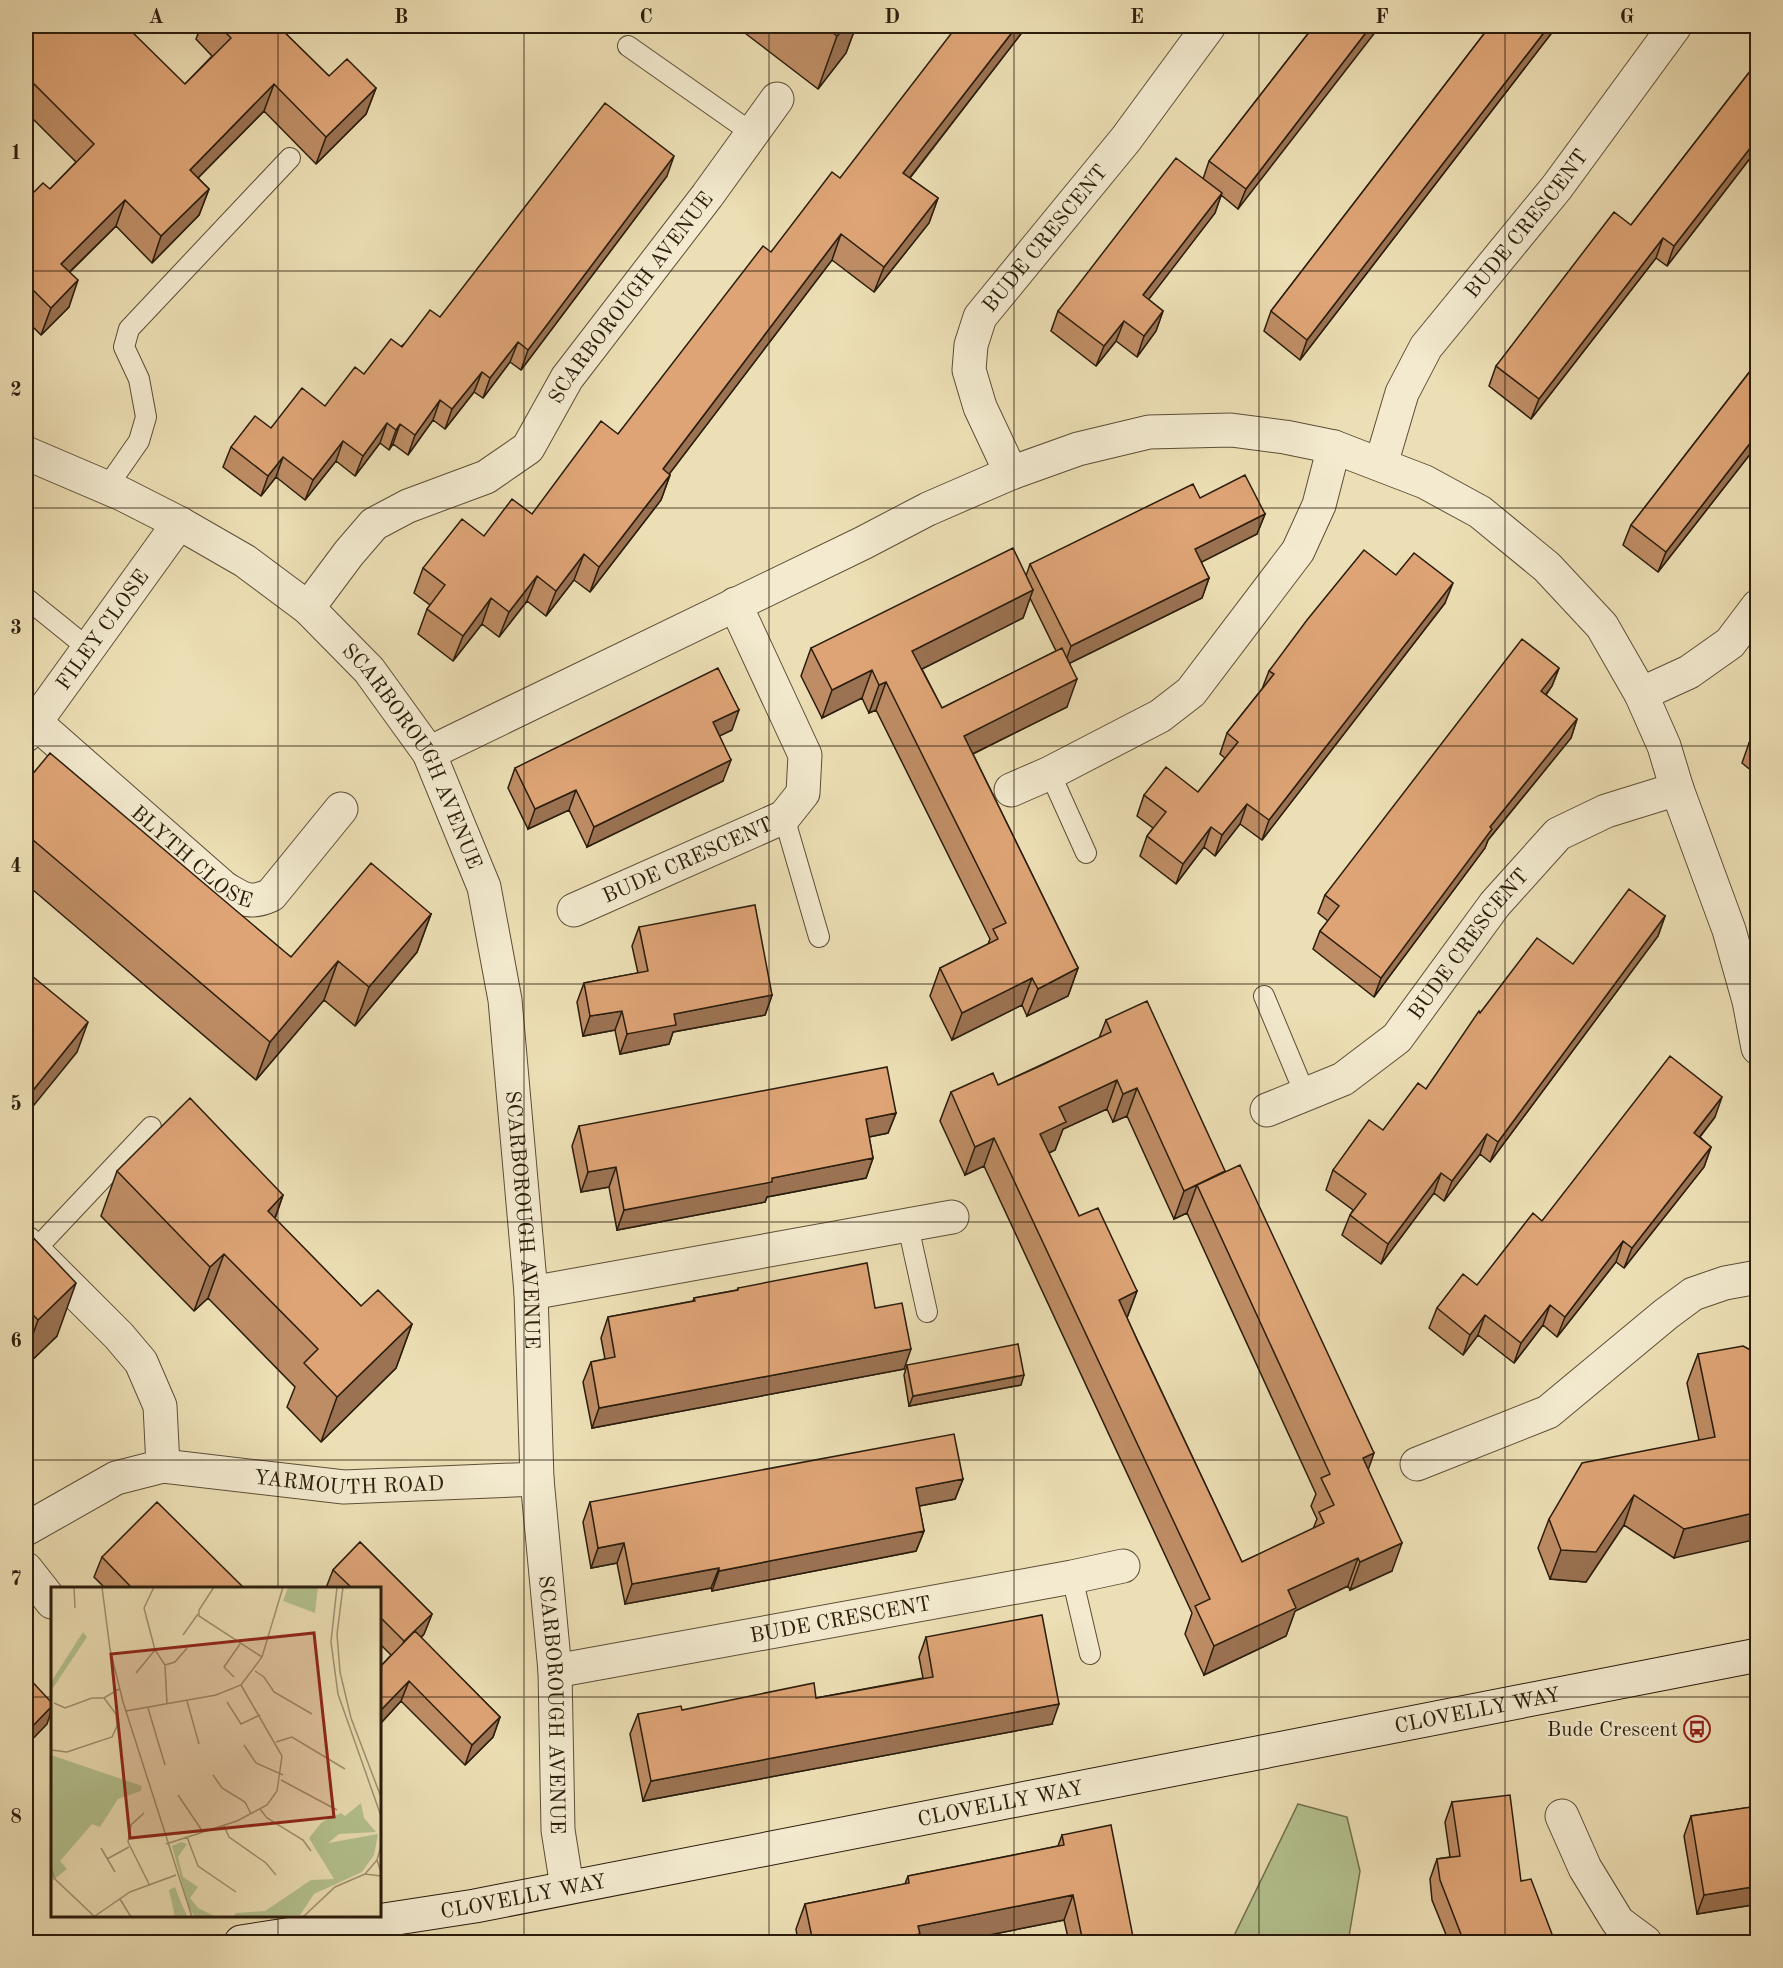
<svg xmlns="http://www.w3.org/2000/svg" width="1783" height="1968" font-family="'Old Standard TT',serif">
<rect width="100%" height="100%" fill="#eddfb5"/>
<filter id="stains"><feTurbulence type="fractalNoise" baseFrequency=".00333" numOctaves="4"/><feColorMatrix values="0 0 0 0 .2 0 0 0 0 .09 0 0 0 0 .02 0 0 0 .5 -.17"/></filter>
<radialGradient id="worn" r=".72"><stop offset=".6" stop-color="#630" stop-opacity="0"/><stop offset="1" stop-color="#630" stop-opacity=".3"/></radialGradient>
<path fill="#b4c290" stroke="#70704e" stroke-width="1.5" d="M1298 1804 1347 1817 1360 1871 1348 1942H1231Z"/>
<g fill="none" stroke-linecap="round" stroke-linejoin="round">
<defs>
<path id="lane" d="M628 46 752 133
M107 487 139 441 146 417 139 379 124 347 129 329 290 158
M26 598 89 649
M1050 773 1086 853
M784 817 819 937
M1264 996 1305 1094
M908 1226 927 1312
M34 1251 151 1127
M1072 1577 1090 1654"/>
<g id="street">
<path id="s1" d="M26 453 122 494 179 523 245 561 308 608 369 670 429 753 484 887 505 1000 531 1293 537 1479 555 1671 558 1830 567 1887"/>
<path id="s2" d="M1381 464 1402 393 1426 347 1557 187 1675 26"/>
<path id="s3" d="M1011 473 980 407 969 370 971 345 980 317 1126 139 1209 26"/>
<path id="s4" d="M308 608 349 553 374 524 408 506 486 477 528 448 567 378 707 196 777 99"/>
<path d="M1641 694 1689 672 1730 643 1758 606"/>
<path id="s5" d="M36 723 224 888C243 899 249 905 271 895L341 809"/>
<path id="s6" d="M26 735 179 523"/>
<path d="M429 753 863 543 928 509 1011 473 1078 449 1149 432 1231 430 1285 437 1334 447 1425 482 1480 512 1547 567 1602 626 1641 694 1664 746 1677 789 1729 930 1749 1001 1758 1048"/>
<path d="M1011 790 1050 773 1160 716 1191 692 1298 551 1319 505 1334 447"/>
<path id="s7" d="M574 910 784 817 803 793 805 755 735 604"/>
<path id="s8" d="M1267 1110 1343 1079 1397 1038 1495 904 1558 834 1606 811 1677 789"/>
<path d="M26 1243 119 1336 141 1362 160 1406 163 1466"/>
<path d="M531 1293 952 1217"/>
<path d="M1417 1464 1548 1412 1666 1314 1693 1294 1725 1283 1758 1277"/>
<path id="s9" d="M26 1529 116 1478 163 1466 344 1487 537 1479"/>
<path d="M26 1569 52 1602"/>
<path id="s10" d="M555 1671 1072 1577 1123 1566"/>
<path d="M1562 1816 1585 1868 1618 1922 1645 1942"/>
</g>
<g id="secondary">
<path id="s11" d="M241 1942 475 1906 1758 1655"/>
</g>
</defs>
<use href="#lane" stroke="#5c4e36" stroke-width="22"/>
<use href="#street" stroke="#5c4e36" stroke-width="35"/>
<use href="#secondary" stroke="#2b1d0c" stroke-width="35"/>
<use href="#lane" stroke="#f3eacf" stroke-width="20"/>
<use href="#street" stroke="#f3eacf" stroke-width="33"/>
<use href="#secondary" stroke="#f3eacf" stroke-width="33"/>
</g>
<path fill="#bf8d65" stroke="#2b1d0c" stroke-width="1.5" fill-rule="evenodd" d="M201 26H278L329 76 376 88 366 114 316 164 264 111 198 178 209 189 199 215 152 263 116 226 70 272 69 307 41 335 26 320V200L50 189 76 162 26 112V29L185 84 212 56 196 39Z
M738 26H856L846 53 818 89 737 27Z
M1027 26 910 178 938 198 929 223 874 292 832 260 669 474 670 475 661 500 590 592 574 580 546 616 527 601 499 637 482 624 453 661 418 634 427 609 430 605 414 593 423 568 484 536 532 514 618 434 771 252 840 178Z
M1314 26 1238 209 1221 195 1215 213 1148 299 1163 311 1156 331 1137 357 1116 341 1096 366 1051 331 1058 311 1203 179 1209 161Z
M1490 26H1557L1300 360 1264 331 1271 311Z
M1758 61V148L1667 266 1656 258 1531 419 1489 386 1496 366 1631 225Z
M667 176 521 370 510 362 483 398 474 392 445 429 433 420 408 455 393 444 389 450 380 443 355 476 336 461 305 500 276 477 261 496 223 467 231 447 271 428 325 406 364 374 440 317Z
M1758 361V444L1658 572 1623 545 1631 525Z
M1200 498 1265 514 1257 534 1201 562 1209 578 1202 598 1070 663 1067 707 973 754 1078 968 1068 996 1027 1016 1022 1005 952 1040 930 996 940 968 988 944 990 939 876 710 869 713 862 698 822 718 801 676 811 648 1026 576 1030 564ZM1030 598 1056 651 942 708 922 669 1023 618Z
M1396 575 1445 603 1262 840 1240 824 1215 856 1204 847 1176 884 1140 856 1147 836 1153 828 1137 816 1144 795 1198 792 1225 758 1220 754 1227 733 1262 689 1269 671Z
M1559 668 1552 686 1546 695 1577 719 1571 738 1488 840 1485 848 1374 997 1313 949 1320 931 1328 921 1318 913 1325 895Z
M732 730 719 736 723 781 587 847 569 810 528 829 508 788 515 768Z
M1758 732V776L1742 763 1749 743Z
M26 782 291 957 431 914 417 952 355 1026 324 1000 256 1080 26 884Z
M1665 916 1658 936 1490 1162 1480 1154 1444 1201 1434 1193 1381 1264 1342 1235 1350 1215 1353 1210 1326 1190 1333 1170 1383 1130 1426 1089 1480 1013Z
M639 927 772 995 765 1015 673 1032 669 1044 620 1054 615 1030 583 1036 577 1002 584 983 638 973 632 946Z
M1106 1020 1225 1171 1368 1469 1392 1571 1350 1590 1348 1586 1295 1611 1286 1636 1204 1675 1185 1634 1192 1613 984 1166 965 1175 940 1121 951 1092 998 1085 1099 1038ZM1107 1109 1113 1122 1127 1116 1174 1219 1187 1213 1316 1494 1311 1506 1317 1519 1313 1529 1242 1562 1127 1318 1137 1291 1079 1216 1049 1153 1055 1150 1063 1129Z
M896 1113 888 1133 869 1137 873 1158 866 1178 767 1197 765 1202 617 1230 609 1187 581 1192 572 1146 579 1126Z
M1715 1117 1700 1137 1711 1147 1704 1167 1624 1268 1616 1262 1557 1337 1543 1325 1514 1363 1478 1335 1463 1355 1429 1328 1437 1308 1477 1285 1542 1221Z
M117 1171 283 1195 275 1219 361 1306 412 1324 396 1368 321 1442 287 1407 295 1387 208 1298 194 1311 101 1216Z
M26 1230 57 1336 26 1366Z
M738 1288 875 1308 904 1369 592 1428 583 1382 591 1362 605 1359 601 1338 608 1317 693 1301 694 1298 737 1290Z
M1698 1354H1758L1674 1558 1624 1525 1586 1582 1550 1579 1538 1548 1549 1519 1699 1440 1687 1383Z
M907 1365 1021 1385 909 1406 904 1375Z
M963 1479 955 1499 919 1506 924 1531 916 1551 712 1591 711 1588 625 1604 617 1563 591 1568 583 1522 590 1502Z
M360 1542 432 1614 424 1634 421 1638 500 1717 493 1737 465 1765 401 1701 380 1724V1667L391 1655 380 1644V1588H326L333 1570Z
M102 1557 244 1588H105L94 1577Z
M926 1637 1052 1724 643 1801 630 1734 638 1714 816 1698 923 1678 919 1657Z
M1452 1802 1521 1881 1555 1942H1449L1432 1900 1430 1879 1437 1859 1450 1857 1445 1822Z
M1758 1806V1904L1697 1914 1684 1836 1691 1816Z
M1062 1835 1134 1942H1069L1064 1920 954 1942H798L796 1929 805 1904 905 1884 908 1876 1058 1846Z"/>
<path fill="#9b7353" stroke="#2b1d0c" stroke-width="1.5" d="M846 26H856L846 53 818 89 837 36Z
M1017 26H1027L894 198 903 173Z
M1371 26H1380L1238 209 1246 189Z
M1549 26H1557L1300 360 1307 340Z
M31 81 26 95V91L29 82Z
M274 84 264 111 180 196 190 170Z
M376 88 366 114 316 164 326 137Z
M1758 138V148L1667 266 1674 246Z
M674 156 667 176 521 370 528 350Z
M209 189 199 215 152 263 161 236Z
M1222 193 1215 213 1136 316 1143 295Z
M938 198 929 223 874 292 884 267Z
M125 200 116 226 51 290 61 264Z
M841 234 832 260 654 494 663 469Z
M1663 238 1656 258 1531 419 1539 399Z
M78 280 69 307 41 335 51 308Z
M1163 311 1156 331 1137 357 1144 336Z
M1124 321 1116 341 1096 366 1104 346Z
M518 342 510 362 483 398 490 378Z
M482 372 474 392 445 429 452 409Z
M440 400 433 420 408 455 415 435Z
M387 423 380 443 355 476 363 456Z
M400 424 393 444 389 450 396 430Z
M1758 433V444L1658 572 1666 552Z
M343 441 336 461 305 500 313 480Z
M283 457 276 477 261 496 268 476Z
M670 475 661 500 590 592 599 567Z
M1265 514 1257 534 1188 569 1195 549Z
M584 554 574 580 546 616 556 591Z
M537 576 527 601 499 637 509 612Z
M1209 578 1202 598 1064 666 1071 646Z
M1453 583 1445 603 1262 840 1269 820Z
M1033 590 1023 618 902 679 912 651Z
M491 598 482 624 453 661 463 636Z
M1559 668 1552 686 1534 710 1541 691Z
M872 670 862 698 822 718 832 690Z
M1077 679 1067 707 954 763 964 736Z
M886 682 876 710 869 713 879 685Z
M739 710 732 730 705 743 713 722Z
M1577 719 1571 738 1488 840 1485 848 1374 997 1381 978 1490 827Z
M731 760 723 781 587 847 594 827Z
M576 790 569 810 528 829 535 809Z
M1247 804 1240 824 1215 856 1222 835Z
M1211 827 1204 847 1176 884 1183 864Z
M431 914 417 952 355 1026 369 987Z
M1665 916 1658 936 1490 1162 1498 1142Z
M338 961 324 1000 256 1080 270 1042Z
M1078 968 1068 996 1027 1016 1038 989Z
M1032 978 1022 1005 952 1040 962 1013Z
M772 995 765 1015 673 1032 669 1044 620 1054 627 1034 674 1014Z
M622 1011 615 1030 583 1036 590 1016Z
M88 1022 77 1052 26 1115V1099Z
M1117 1080 1107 1109 1063 1129 1055 1150 1030 1162 1040 1134 1059 1107Z
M1137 1088 1127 1116 1113 1122 1123 1094Z
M1722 1097 1715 1117 1687 1153 1694 1133Z
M896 1113 888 1133 859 1139 866 1119Z
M1487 1134 1480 1154 1444 1201 1452 1181Z
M994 1138 984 1166 965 1175 975 1147Z
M1711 1147 1704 1167 1624 1268 1632 1248Z
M873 1158 866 1178 767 1197 765 1202 617 1230 624 1210 772 1178Z
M616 1167 609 1187 581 1192 588 1172Z
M1225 1171 1197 1185 1187 1213 1174 1219 1184 1191Z
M1441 1173 1434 1193 1381 1264 1388 1244Z
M283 1195 267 1240 268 1211Z
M1623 1241 1616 1262 1557 1337 1565 1317Z
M224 1254 208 1298 194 1311 210 1267Z
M76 1283 57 1336 26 1366V1354L38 1320Z
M1137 1291 1126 1320 1119 1300Z
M1550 1305 1543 1325 1514 1363 1521 1343Z
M1485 1315 1478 1335 1463 1355 1470 1335Z
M412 1324 396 1368 321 1442 337 1397Z
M911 1349 904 1369 592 1428 599 1408Z
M1024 1375 1021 1385 909 1406 913 1396Z
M1374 1453 1364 1482 1363 1458Z
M963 1479 955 1499 909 1508 916 1488Z
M1634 1495 1624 1525 1586 1582 1550 1579 1561 1550Z
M1758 1512V1539L1674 1558 1684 1529Z
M924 1531 916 1551 712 1591 719 1571Z
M624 1543 617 1563 591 1568 598 1548Z
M1402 1543 1392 1571 1350 1590 1360 1562Z
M1358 1558 1348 1586 1295 1611 1286 1636 1204 1675 1214 1646 1288 1590Z
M719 1568 711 1588 625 1604 632 1584Z
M432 1614 424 1634 397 1661 404 1641Z
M409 1681 401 1701 380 1724V1711Z
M1059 1704 1052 1724 643 1801 651 1781Z
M52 1706V1709L47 1724 26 1746V1733Z
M500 1717 493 1737 465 1765 472 1745Z
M1758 1886V1904L1697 1914 1704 1895Z
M1073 1895 1064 1920 954 1942H878L918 1926Z"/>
<path fill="#dea476" stroke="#2b1d0c" stroke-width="1.5" d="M29 26H126L185 84 231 38 219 26H278L329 76 347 59 376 88 326 137 274 84 190 170 209 189 161 236 125 200 61 264 78 280 51 308 26 283V200L43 183 50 189 94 144 31 81 29 82 26 79V29Z
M824 26H846L837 36Z
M957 26H1017L903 173 938 198 884 267 841 234 663 469 670 475 599 567 584 554 556 591 537 576 509 612 491 598 463 636 427 609 445 585 423 568 462 519 484 536 512 499 532 514 601 421 618 434 763 246 771 252 832 172 840 178Z
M1314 26H1371L1246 189 1209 161Z
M1490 26H1549L1307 340 1271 311Z
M1758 61V138L1674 246 1663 238 1539 399 1496 366 1614 212 1631 225Z
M605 103 674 156 528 350 518 342 490 378 482 372 452 409 440 400 415 435 400 424 396 430 387 423 363 456 343 441 313 480 283 457 268 476 231 447 255 416 271 428 302 388 325 406 355 367 364 374 391 339 402 347 430 310 440 317Z
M1176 158 1222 193 1143 295 1163 311 1144 336 1124 321 1104 346 1058 311Z
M1758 361V433L1666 552 1631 525Z
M1245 475 1265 514 1195 549 1209 578 1071 646 1030 564 1193 484 1200 498Z
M1013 548 1033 590 912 651 942 708 1062 648 1077 679 964 736 1078 968 1038 989 1032 978 962 1013 940 968 998 939 993 929 1006 923 886 682 879 685 872 670 832 690 811 648Z
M1364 550 1396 575 1414 553 1453 583 1269 820 1247 804 1222 835 1211 827 1183 864 1147 836 1166 812 1144 795 1166 767 1198 792 1238 742 1227 733 1274 674 1269 671 1307 620Z
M1522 639 1559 668 1541 691 1577 719 1490 827 1492 829 1381 978 1320 931 1339 906 1325 895Z
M718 668 739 710 713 722 731 760 594 827 576 790 535 809 515 768Z
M1758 732V750L1749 743Z
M50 753 291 957 371 863 431 914 369 987 338 961 270 1042 26 834V782Z
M1629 889 1665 916 1498 1142 1487 1134 1452 1181 1441 1173 1388 1244 1350 1215 1366 1194 1333 1170 1369 1120 1383 1130 1418 1083 1426 1089 1479 1011 1480 1013 1537 938 1573 964Z
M755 905 772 995 674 1014 676 1025 627 1034 622 1011 590 1016 584 983 648 971 639 927Z
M26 971 88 1022 26 1099Z
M1147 1001 1225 1171 1184 1191 1137 1088 1123 1094 1117 1080 1059 1107 1066 1122 1040 1134 1079 1216 1098 1208 1137 1291 1119 1300 1138 1342 1242 1562 1324 1523 1319 1512 1334 1505 1321 1478 1330 1474 1197 1185 1240 1165 1374 1453 1363 1458 1402 1543 1360 1562 1358 1558 1288 1590 1296 1608 1214 1646 1195 1606 1210 1599 994 1138 975 1147 951 1092 993 1073 998 1085 1040 1066 1111 1032 1106 1020Z
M1670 1056 1722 1097 1694 1133 1711 1147 1632 1248 1623 1241 1565 1317 1550 1305 1521 1343 1485 1315 1470 1335 1437 1308 1463 1274 1477 1285 1533 1213 1542 1221Z
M887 1067 896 1113 866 1119 873 1158 772 1178V1182L624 1210 616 1167 588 1172 579 1126Z
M190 1098 283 1195 268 1211 361 1306 378 1290 412 1324 337 1397 304 1363 318 1349 224 1254 210 1267 117 1171Z
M26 1230 76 1283 38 1320 26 1308Z
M867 1263 875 1308 902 1303 911 1349 599 1408 591 1362 615 1357 608 1317 695 1301 694 1298 738 1290V1288Z
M1018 1344 1024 1375 913 1396 907 1365Z
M1743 1346 1758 1354V1512L1684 1529 1634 1495 1596 1552 1561 1550 1549 1519 1582 1463 1715 1437 1698 1354Z
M954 1434 963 1479 916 1488 924 1531 719 1571V1568L632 1584 624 1543 598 1548 590 1502Z
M157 1502 244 1588H132L102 1557Z
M360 1542 432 1614 404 1641 380 1617V1588H352L333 1570Z
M1042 1615 1059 1704 651 1781 638 1714 681 1706 682 1710 814 1683 816 1698 933 1677 926 1637Z
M415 1631 500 1717 472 1745 409 1681 380 1711V1667Z
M26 1675 52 1703V1706L26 1733Z
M1510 1795 1521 1881 1531 1879 1555 1942H1464L1440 1880 1437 1859 1460 1856 1452 1802Z
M1758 1806V1886L1704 1895 1691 1816Z
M1111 1825 1134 1942H1083L1073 1895 918 1926 920 1934 878 1942H813L805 1904 909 1883 908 1876 1064 1845 1062 1835Z"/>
<path fill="none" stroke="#2b1d0c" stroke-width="1.5" stroke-opacity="0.55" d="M278 26V1588M524 26V1942M769 26V1942M1014 26V1942M1259 26V1942M1505 26V1942M26 271H1758M26 508H1758M26 746H1758M26 984H1758M26 1222H1758M26 1460H1758M26 1697H52M380 1697H1758M278 1916V1942"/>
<defs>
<symbol id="bus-ring" viewBox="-11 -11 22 22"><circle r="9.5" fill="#f3eacf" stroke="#8f2418" stroke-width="1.5"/><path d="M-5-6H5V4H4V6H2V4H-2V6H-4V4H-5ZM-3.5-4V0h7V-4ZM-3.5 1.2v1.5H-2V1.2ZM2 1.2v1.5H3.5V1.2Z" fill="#8f2418"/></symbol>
</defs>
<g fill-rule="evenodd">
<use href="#bus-ring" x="1682" y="1714" width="30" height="30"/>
</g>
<g text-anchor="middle" stroke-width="4.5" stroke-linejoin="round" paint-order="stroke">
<g font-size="21" fill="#2b1d0c" stroke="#f3eacf">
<text dy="7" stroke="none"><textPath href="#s2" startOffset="285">BUDE CRESCENT</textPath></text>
<text dy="7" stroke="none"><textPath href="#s3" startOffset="268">BUDE CRESCENT</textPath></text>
<text dy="7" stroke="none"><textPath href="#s4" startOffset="462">SCARBOROUGH AVENUE</textPath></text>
<text dy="7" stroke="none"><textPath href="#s6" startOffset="130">FILEY CLOSE</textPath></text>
<text dy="7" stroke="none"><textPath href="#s1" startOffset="507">SCARBOROUGH AVENUE</textPath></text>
<text dy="7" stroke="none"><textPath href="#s5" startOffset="206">BLYTH CLOSE</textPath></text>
<text dy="7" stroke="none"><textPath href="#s7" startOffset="124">BUDE CRESCENT</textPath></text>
<text dy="7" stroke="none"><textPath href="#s8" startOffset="268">BUDE CRESCENT</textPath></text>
<text dy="7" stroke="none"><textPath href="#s1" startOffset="993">SCARBOROUGH AVENUE</textPath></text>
<text dy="7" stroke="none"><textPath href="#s9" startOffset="339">YARMOUTH ROAD</textPath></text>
<text dy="7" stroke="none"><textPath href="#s10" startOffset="290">BUDE CRESCENT</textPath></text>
<text dy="7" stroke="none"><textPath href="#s1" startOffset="1479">SCARBOROUGH AVENUE</textPath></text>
<text dy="7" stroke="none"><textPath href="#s11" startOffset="1258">CLOVELLY WAY</textPath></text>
<text dy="7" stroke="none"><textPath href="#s11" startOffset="772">CLOVELLY WAY</textPath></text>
<text dy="7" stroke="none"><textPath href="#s11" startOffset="286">CLOVELLY WAY</textPath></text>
</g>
<g font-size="21" fill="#2b1d0c" stroke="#f3eacf" text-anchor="end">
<text x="1678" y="1736">Bude Crescent</text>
</g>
</g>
<g transform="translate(51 1587)">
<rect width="330" height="330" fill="#eddfb5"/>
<path d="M237 0H267L264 26 232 14ZM32 45 36 50 0 104V95ZM0 168 91 199 90 204 67 212 49 240 41 237 9 274 16 282 1 294ZM310 216 313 231 325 245 288 247 277 256 327 247 323 268 311 285 263 307 249 328 182 330 185 326 214 324 260 293 283 292 258 251 271 235 290 226 294 229ZM130 255 136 257 127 270 132 290 147 300 139 311 147 321 165 330H144L138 321 121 259ZM124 300 131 318 137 330H124L118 303Z" fill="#b4c290"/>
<path fill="none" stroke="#9f9171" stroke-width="1.5" d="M23 0 24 21M51 0 59 62 72 115 141 330M103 0 93 21 104 63 114 78 116 117M163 0 148 23V29L211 70M286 0 280 55 287 107 330 229M292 0 286 47 289 85 300 131 330 210M132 48 147 27M114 78 124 75 136 61M204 84 213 90 223 105 261 127M85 86 104 63M183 90 173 80 189 57M136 114 148 157M176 115 190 137 209 128M3 116 14 121 41 111H53L68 102M97 121 114 178M75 124 165 108 190 98 211 70 232 0M225 155 241 150 294 182M193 158 205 176 232 188M0 163 16 165 61 150 66 139 65 127 53 111M162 188 171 201 194 215 200 227M230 193 286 223M127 208 152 245M209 222 216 231 252 253 260 264M93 226 80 238 77 255 98 297M173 239 178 250 215 276 225 288M136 250 147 279 185 305M115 257 186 234 216 218 226 204 231 169 190 98M330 259 326 273 330 285M50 261 64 285M56 272 78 260M0 281 4 292 44 330M314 287 326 273M69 312 80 330M44 329 79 305 125 288M252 330 284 300 314 287 330 289"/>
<path fill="#8f2418" fill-opacity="0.15" stroke="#8f2418" stroke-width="3" d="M263 46 283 230 79 251 60 67Z"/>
<rect width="330" height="330" fill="none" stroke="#2b1d0c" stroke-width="3"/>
</g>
<rect width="1783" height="1968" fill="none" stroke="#eddfb5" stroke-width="66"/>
<rect x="33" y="33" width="1717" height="1902" fill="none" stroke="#2b1d0c" stroke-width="2"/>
<g font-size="20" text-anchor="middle" font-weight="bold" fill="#2b1d0c">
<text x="156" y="23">A</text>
<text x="401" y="23">B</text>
<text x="646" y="23">C</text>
<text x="892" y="23">D</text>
<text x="1137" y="23">E</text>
<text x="1382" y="23">F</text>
<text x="1627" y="23">G</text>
<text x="16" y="159">1</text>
<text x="16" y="396">2</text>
<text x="16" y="634">3</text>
<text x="16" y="872">4</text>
<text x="16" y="1110">5</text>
<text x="16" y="1347">6</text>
<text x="16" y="1585">7</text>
<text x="16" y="1823">8</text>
</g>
<rect width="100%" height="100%" filter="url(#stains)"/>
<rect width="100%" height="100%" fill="url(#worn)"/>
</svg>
